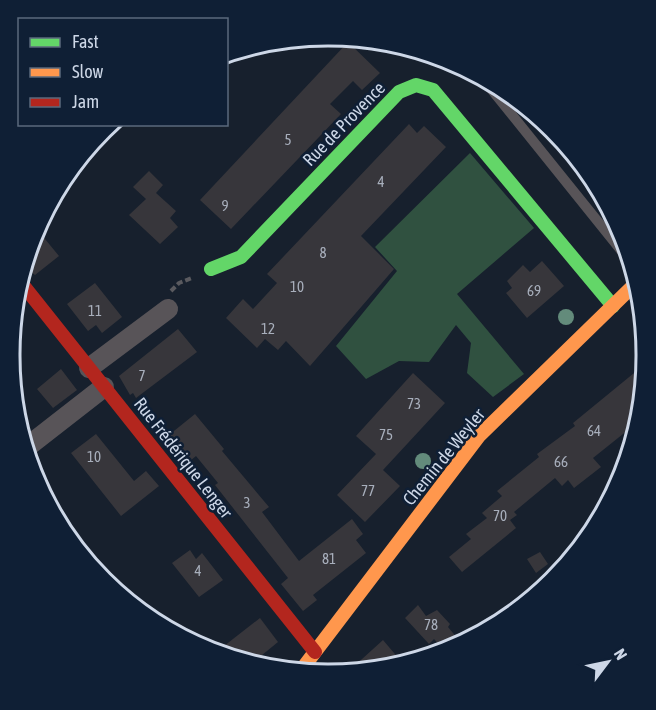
<svg xmlns="http://www.w3.org/2000/svg" width="656" height="710" font-family="'Asap Condensed',sans-serif">
<rect width="100%" height="100%" fill="#17202d"/>
<path fill="#305140" d="M470 153 534 228 457 294 524 374 493 397 467 373 471 343 456 325 429 362 399 361 366 379 336 346 397 271 375 247Z"/>
<path fill="#37363b" d="M348 42 380 73 362 90 353 81 330 104 341 114 231 229 200 200Z
M409 124 417 133 424 126 446 147 361 236 394 269 310 366 286 341 278 350 265 339 257 348 226 318 243 299 253 309 277 283 267 274Z
M149 171 163 185 156 193 176 211 170 218 178 227 160 244 129 215 146 199 133 187Z
M36 228 59 256 35 275 26 268Z
M542 261 564 286 527 318 506 293 512 288 507 281 523 265 530 272Z
M95 283 122 317 102 333 96 325 88 331 67 304Z
M178 329 197 352 136 398 133 393 130 395 119 376Z
M645 364 633 426 593 458 601 467 574 488 568 480 562 486 555 478 514 512 517 515 510 520 516 528 462 572 449 557 471 539 466 534 487 518 482 513 502 496 497 491 539 457 537 454 575 426 573 423Z
M61 369 77 390 53 408 37 389Z
M413 373 445 403 383 470 400 486 365 522 337 495 376 454 356 436Z
M195 414 224 449 222 451 269 507 262 512 299 561 352 519 363 534 356 540 366 553 313 595 317 600 303 611 281 584 288 578 215 485 218 483 196 456 190 461 169 435Z
M96 434 134 481 146 471 159 486 121 516 71 453Z
M190 550 196 559 202 553 223 580 199 597 172 563Z
M540 552 548 564 536 573 527 559Z
M418 605 426 616 437 610 450 624 448 627 458 639 445 651 434 639 429 644 405 618Z
M260 618 278 642 256 660 231 655 224 646Z
M383 640 400 660 351 669Z"/>
<g fill="none" stroke-linecap="round" stroke-linejoin="round">
<path stroke="#5a5a5f" stroke-width="4" stroke-dasharray="6 3" stroke-linecap="butt" d="M171 291 179 283 192 278"/>
<path stroke="#585458" stroke-width="10" d="M488 85 628 259"/>
<path stroke="#585458" stroke-width="20" d="M89 368 168 309
M27 447 104 387"/>
<path stroke="#63d668" stroke-width="14" d="M211 269 241 257 399 92 416 85 433 90 613 306"/>
<path stroke="#ff974d" stroke-width="14" d="M302 669 479 436 633 286"/>
<path stroke="#b3261e" stroke-width="14" d="M23 285 315 652"/>
</g>
<g fill="#638b7b">
<circle cx="566" cy="317" r="8"/>
<circle cx="423" cy="461" r="8"/>
</g>
<g text-anchor="middle" stroke-width="5" stroke-linejoin="round" paint-order="stroke">
<g font-size="15" fill="#a8afbc">
<text x="288" y="145">5</text>
<text x="381" y="187">4</text>
<text x="225" y="211">9</text>
<text x="323" y="258">8</text>
<text x="297" y="292">10</text>
<text x="534" y="296">69</text>
<text x="95" y="316">11</text>
<text x="268" y="334">12</text>
<text x="142" y="381">7</text>
<text x="414" y="409">73</text>
<text x="594" y="436">64</text>
<text x="386" y="440">75</text>
<text x="94" y="462">10</text>
<text x="561" y="467">66</text>
<text x="368" y="496">77</text>
<text x="247" y="508">3</text>
<text x="500" y="521">70</text>
<text x="329" y="564">81</text>
<text x="198" y="576">4</text>
<text x="431" y="630">78</text>
</g>
<g font-size="18" fill="#cdd7e7" stroke="#0f1f35">
<text transform="translate(344 124) rotate(-46)" y="6">Rue de Provence</text>
<text transform="translate(444 457) rotate(-51)" y="6">Chemin de Weyler</text>
<text transform="translate(183 458) rotate(52)" y="6">Rue Frédérique Lenger</text>
</g>
</g>
<path d="M0 0H656V710H0ZM328 46H328A308 308 0 0 1 636 354V356A308 308 0 0 1 328 664H328A308 308 0 0 1 20 356V354A308 308 0 0 1 328 46Z" fill="#0f1f35" fill-rule="evenodd"/>
<path fill="none" stroke="#cdd7e7" stroke-width="3" d="M328 46H328A308 308 0 0 1 636 354V356A308 308 0 0 1 328 664H328A308 308 0 0 1 20 356V354A308 308 0 0 1 328 46Z"/>
<rect x="18" y="18" width="210" height="108" fill="#0f1f35" stroke="#5b697c" stroke-width="1.5"/>
<rect x="30" y="38" width="30" height="9" fill="#63d668" stroke="#5b697c" stroke-width="1.5"/>
<text x="72" y="48" font-size="18" fill="#cdd7e7">Fast</text>
<rect x="30" y="68" width="30" height="9" fill="#ff974d" stroke="#5b697c" stroke-width="1.5"/>
<text x="72" y="78" font-size="18" fill="#cdd7e7">Slow</text>
<rect x="30" y="98" width="30" height="9" fill="#b3261e" stroke="#5b697c" stroke-width="1.5"/>
<text x="72" y="108" font-size="18" fill="#cdd7e7">Jam</text>
<g transform="translate(608 662) rotate(58)" stroke="#0f1f35" stroke-width="4.5" paint-order="stroke">
<path d="M0-4.5L10 22L0 15L-10 22Z" fill="#cdd7e7"/>
<text y="-9" font-size="16" font-weight="bold" text-anchor="middle" fill="#cdd7e7">N</text>
</g>
</svg>
